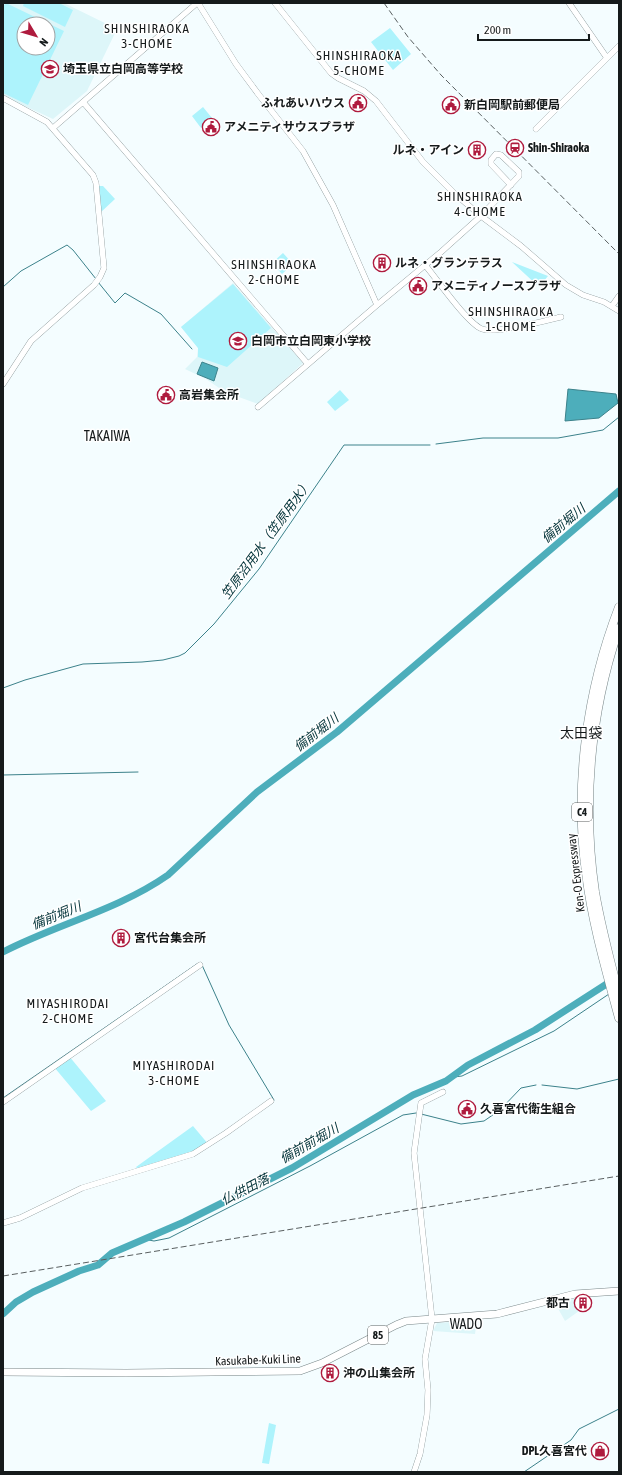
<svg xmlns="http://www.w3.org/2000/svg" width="622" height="1475" font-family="'Asap Condensed','Noto Sans JP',sans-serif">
<rect width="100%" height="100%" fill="#f4fdff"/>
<path fill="#ddf6f9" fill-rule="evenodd" d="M3 3H64L117 29 87 91 53 119 3 96ZM24 24H48V48H24Z
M233 283 303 363 258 404 225 392 206 379 185 369 197 357 198 348 181 327Z
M585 1296 589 1304 565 1321 555 1303Z
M477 1320 475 1334 433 1331 437 1323Z"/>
<path fill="#adf3fc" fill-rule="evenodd" d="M6 3 64 31 28 105 3 93V6ZM24 24H48V48H24Z
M24 3H59L73 10 65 27 23 6Z
M390 28 411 54 393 70 371 42Z
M203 107 212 118 201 128 192 116Z
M99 186H103L115 199 100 213Z
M283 253 293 264 282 274 272 263Z
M512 262 548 276 539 287Z
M233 284 271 328 227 367 198 357V348L181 327Z
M340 390 349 400 335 411 327 402Z
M69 1056 106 1101 91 1111 54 1067Z
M193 1126 209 1145 193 1154 139 1171 136 1167Z
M269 1423 276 1425 269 1464 262 1463Z"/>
<path fill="#4daebb" stroke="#3c828b" d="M202 362 218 368 214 381 197 374Z
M568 389 616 394 618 403 599 418 565 421Z"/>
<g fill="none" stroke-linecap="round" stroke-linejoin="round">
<path stroke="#3c828b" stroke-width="1" d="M98 282 115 303 125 293 161 314 192 349
M3 287 21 271 67 245 73 250 96 279
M436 444 483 438H558L603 430 619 417
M3 688 25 680 83 664 142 662 163 660 179 656 185 653 214 624 259 569 344 445H430
M3 775 138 772
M202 965 229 1025 274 1100
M454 1077 462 1076 554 1031 609 994
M542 1085 577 1089 619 1079
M3 1098 197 964
M421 1114 461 1124 484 1121 500 1110 521 1088 536 1085
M143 1239 154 1241 169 1238 310 1166 403 1115 416 1113
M524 1472 571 1440 579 1429 619 1409"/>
<path stroke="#4daebb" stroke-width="7" d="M3 952C57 924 118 910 168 875L257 792 337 732 619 491
M3 1314 16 1302 33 1292 79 1271 98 1265 112 1253 184 1222 292 1168 413 1095 446 1081 468 1065 535 1030 619 976"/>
<defs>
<path id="tertiary" d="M198 3 236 64 259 95 303 151 333 205 377 305
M275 3 331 73 338 78 364 91 376 101 423 162 454 193 481 216 521 246 566 285 583 295 604 302 619 311
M607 58 619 46
M3 98 47 122 93 175 96 183 104 268 100 277 94 285 31 341 3 384
M83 102 307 363
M53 128 197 3
M536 129 607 58 569 3
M425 265C437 279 467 323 482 329 496 334 545 321 561 317
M612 306 619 296
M258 407 377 305 441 252 481 216 519 176V172L501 155 496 154 491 160V164L511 185
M3 1102 200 965
M3 1223 20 1218 82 1188 193 1154 226 1133 271 1101
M414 1472 420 1454 427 1415 428 1390 425 1359 432 1319 414 1153 421 1103 443 1092"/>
<path id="primary" d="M3 1372 126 1373 300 1371 322 1363 396 1325 406 1321 497 1314 575 1294 619 1291"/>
<path id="motorway" d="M619 607C587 690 574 784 586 873 592 922 606 970 619 1018
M619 628C590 712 582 804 595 892 601 927 610 961 619 995"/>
</defs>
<use href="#tertiary" stroke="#788688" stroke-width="6"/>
<use href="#primary" stroke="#788688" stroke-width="8"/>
<use href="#motorway" stroke="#788688" stroke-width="9"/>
<use href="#tertiary" stroke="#fff" stroke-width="5.5"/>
<use href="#primary" stroke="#fff" stroke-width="7"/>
<use href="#motorway" stroke="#fff" stroke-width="8"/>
<path stroke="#595f60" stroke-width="1" stroke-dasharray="6 3" stroke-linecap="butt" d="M384 3 408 37 441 75 619 254
M3 1276 619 1176"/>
</g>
<defs>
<symbol id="school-ring" viewBox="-11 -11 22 22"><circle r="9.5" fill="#fff" stroke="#af1b3e" stroke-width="1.5"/><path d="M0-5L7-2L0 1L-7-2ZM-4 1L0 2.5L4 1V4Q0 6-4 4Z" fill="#af1b3e"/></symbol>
<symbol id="civic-ring" viewBox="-11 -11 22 22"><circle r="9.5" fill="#fff" stroke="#af1b3e" stroke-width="1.5"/><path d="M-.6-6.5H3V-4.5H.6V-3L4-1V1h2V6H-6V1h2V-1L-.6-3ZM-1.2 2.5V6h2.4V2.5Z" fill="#af1b3e"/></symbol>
<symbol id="station-ring" viewBox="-11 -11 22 22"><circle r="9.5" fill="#fff" stroke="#af1b3e" stroke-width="1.5"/><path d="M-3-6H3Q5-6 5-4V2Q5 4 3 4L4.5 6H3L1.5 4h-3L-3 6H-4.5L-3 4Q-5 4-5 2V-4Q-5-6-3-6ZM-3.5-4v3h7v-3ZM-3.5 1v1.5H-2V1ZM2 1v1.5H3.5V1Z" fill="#af1b3e"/></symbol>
<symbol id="building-ring" viewBox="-11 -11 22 22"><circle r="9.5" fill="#fff" stroke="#af1b3e" stroke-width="1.5"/><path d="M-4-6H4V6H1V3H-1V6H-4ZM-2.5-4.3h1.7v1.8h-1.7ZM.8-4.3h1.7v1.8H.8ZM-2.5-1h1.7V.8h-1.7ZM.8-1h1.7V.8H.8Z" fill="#af1b3e"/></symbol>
<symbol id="shop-ring" viewBox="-11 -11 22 22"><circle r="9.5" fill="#fff" stroke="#af1b3e" stroke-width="1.5"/><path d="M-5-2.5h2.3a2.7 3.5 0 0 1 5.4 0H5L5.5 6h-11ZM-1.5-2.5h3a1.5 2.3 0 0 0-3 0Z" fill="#af1b3e"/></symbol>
</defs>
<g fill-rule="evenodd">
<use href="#school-ring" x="40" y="59" width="20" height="20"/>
<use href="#civic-ring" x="348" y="93" width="20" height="20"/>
<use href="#civic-ring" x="441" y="95" width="20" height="20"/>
<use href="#civic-ring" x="201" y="117" width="20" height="20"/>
<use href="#station-ring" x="505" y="138" width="20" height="20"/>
<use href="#building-ring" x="467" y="140" width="20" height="20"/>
<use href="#building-ring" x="372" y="253" width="20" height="20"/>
<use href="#civic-ring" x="408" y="276" width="20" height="20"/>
<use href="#school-ring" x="228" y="331" width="20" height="20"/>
<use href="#civic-ring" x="156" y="385" width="20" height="20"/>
<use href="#building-ring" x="111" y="928" width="20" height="20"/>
<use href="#civic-ring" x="457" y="1099" width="20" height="20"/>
<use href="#building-ring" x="573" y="1293" width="20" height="20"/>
<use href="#building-ring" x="320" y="1363" width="20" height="20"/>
<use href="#shop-ring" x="590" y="1441" width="20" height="20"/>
</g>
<g text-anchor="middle" stroke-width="3" stroke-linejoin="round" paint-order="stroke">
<g fill="#fff" stroke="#5b5f5f" stroke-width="1">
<rect x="572" y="803" width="20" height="18" rx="3"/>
<rect x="368" y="1326" width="20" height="18" rx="3"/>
</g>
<g font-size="11" font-weight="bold" fill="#151a1b">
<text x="582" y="816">C4</text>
<text x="378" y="1339">85</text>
</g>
<g font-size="12" font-weight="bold" fill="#151a1b" stroke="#fff" text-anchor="start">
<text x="63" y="73">埼玉県立白岡高等学校</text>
<text x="345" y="107" text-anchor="end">ふれあいハウス</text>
<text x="464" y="109">新白岡駅前郵便局</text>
<text x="224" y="131">アメニティサウスプラザ</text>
<text x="528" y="152">Shin-Shiraoka</text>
<text x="464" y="154" text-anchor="end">ルネ・アイン</text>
<text x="395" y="267">ルネ・グランテラス</text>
<text x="431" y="290">アメニティノースプラザ</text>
<text x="251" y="345">白岡市立白岡東小学校</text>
<text x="179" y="399">高岩集会所</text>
<text x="134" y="942">宮代台集会所</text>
<text x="480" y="1113">久喜宮代衛生組合</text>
<text x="570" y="1307" text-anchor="end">都古</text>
<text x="343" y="1377">沖の山集会所</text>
<text x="587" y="1455" text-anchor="end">DPL久喜宮代</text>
</g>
<g font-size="12" fill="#151a1b" stroke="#fff">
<text transform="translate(576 873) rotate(-97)" y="4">Ken-O Expressway</text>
<text transform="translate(258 1360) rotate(-2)" y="4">Kasukabe-Kuki Line</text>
</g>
<g font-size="13" letter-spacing="1" fill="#151a1b" stroke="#fff">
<text x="147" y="33">SHINSHIRAOKA<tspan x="147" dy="15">3-CHOME</tspan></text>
<text x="359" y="60">SHINSHIRAOKA<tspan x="359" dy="15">5-CHOME</tspan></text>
<text x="480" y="201">SHINSHIRAOKA<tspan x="480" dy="15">4-CHOME</tspan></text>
<text x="274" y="269">SHINSHIRAOKA<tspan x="274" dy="15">2-CHOME</tspan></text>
<text x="511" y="316">SHINSHIRAOKA<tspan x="511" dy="15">1-CHOME</tspan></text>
<text x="68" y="1008">MIYASHIRODAI<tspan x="68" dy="15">2-CHOME</tspan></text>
<text x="174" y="1070">MIYASHIRODAI<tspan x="174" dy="15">3-CHOME</tspan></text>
</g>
<g font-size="13" font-style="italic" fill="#023339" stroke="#fff">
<text transform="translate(563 523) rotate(-40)" y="5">備前堀川</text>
<text transform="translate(266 539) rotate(-54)" y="5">笠原沼用水（笠原用水）</text>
<text transform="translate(316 732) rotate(-38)" y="5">備前堀川</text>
<text transform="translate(56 915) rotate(-22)" y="5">備前堀川</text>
<text transform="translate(309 1143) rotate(-30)" y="5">備前前堀川</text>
<text transform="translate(245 1189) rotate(-27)" y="5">仏供田落</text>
</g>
<g font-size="14" fill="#151a1b" stroke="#fff">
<text x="107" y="441">TAKAIWA</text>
<text x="581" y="738">太田袋</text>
<text x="466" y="1329">WADO</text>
</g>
</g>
<rect width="622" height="1475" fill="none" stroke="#151a1b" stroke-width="8"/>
<g transform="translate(36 36) rotate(128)"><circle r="19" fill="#ffffff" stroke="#a1a3a4"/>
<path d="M0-3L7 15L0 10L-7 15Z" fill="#af1b3e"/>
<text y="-6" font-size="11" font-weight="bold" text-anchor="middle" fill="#151a1b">N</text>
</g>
<path d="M478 34v6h111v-6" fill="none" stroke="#151a1b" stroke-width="2"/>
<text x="484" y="34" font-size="12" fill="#151a1b" stroke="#ffffff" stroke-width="3" paint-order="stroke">200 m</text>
</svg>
